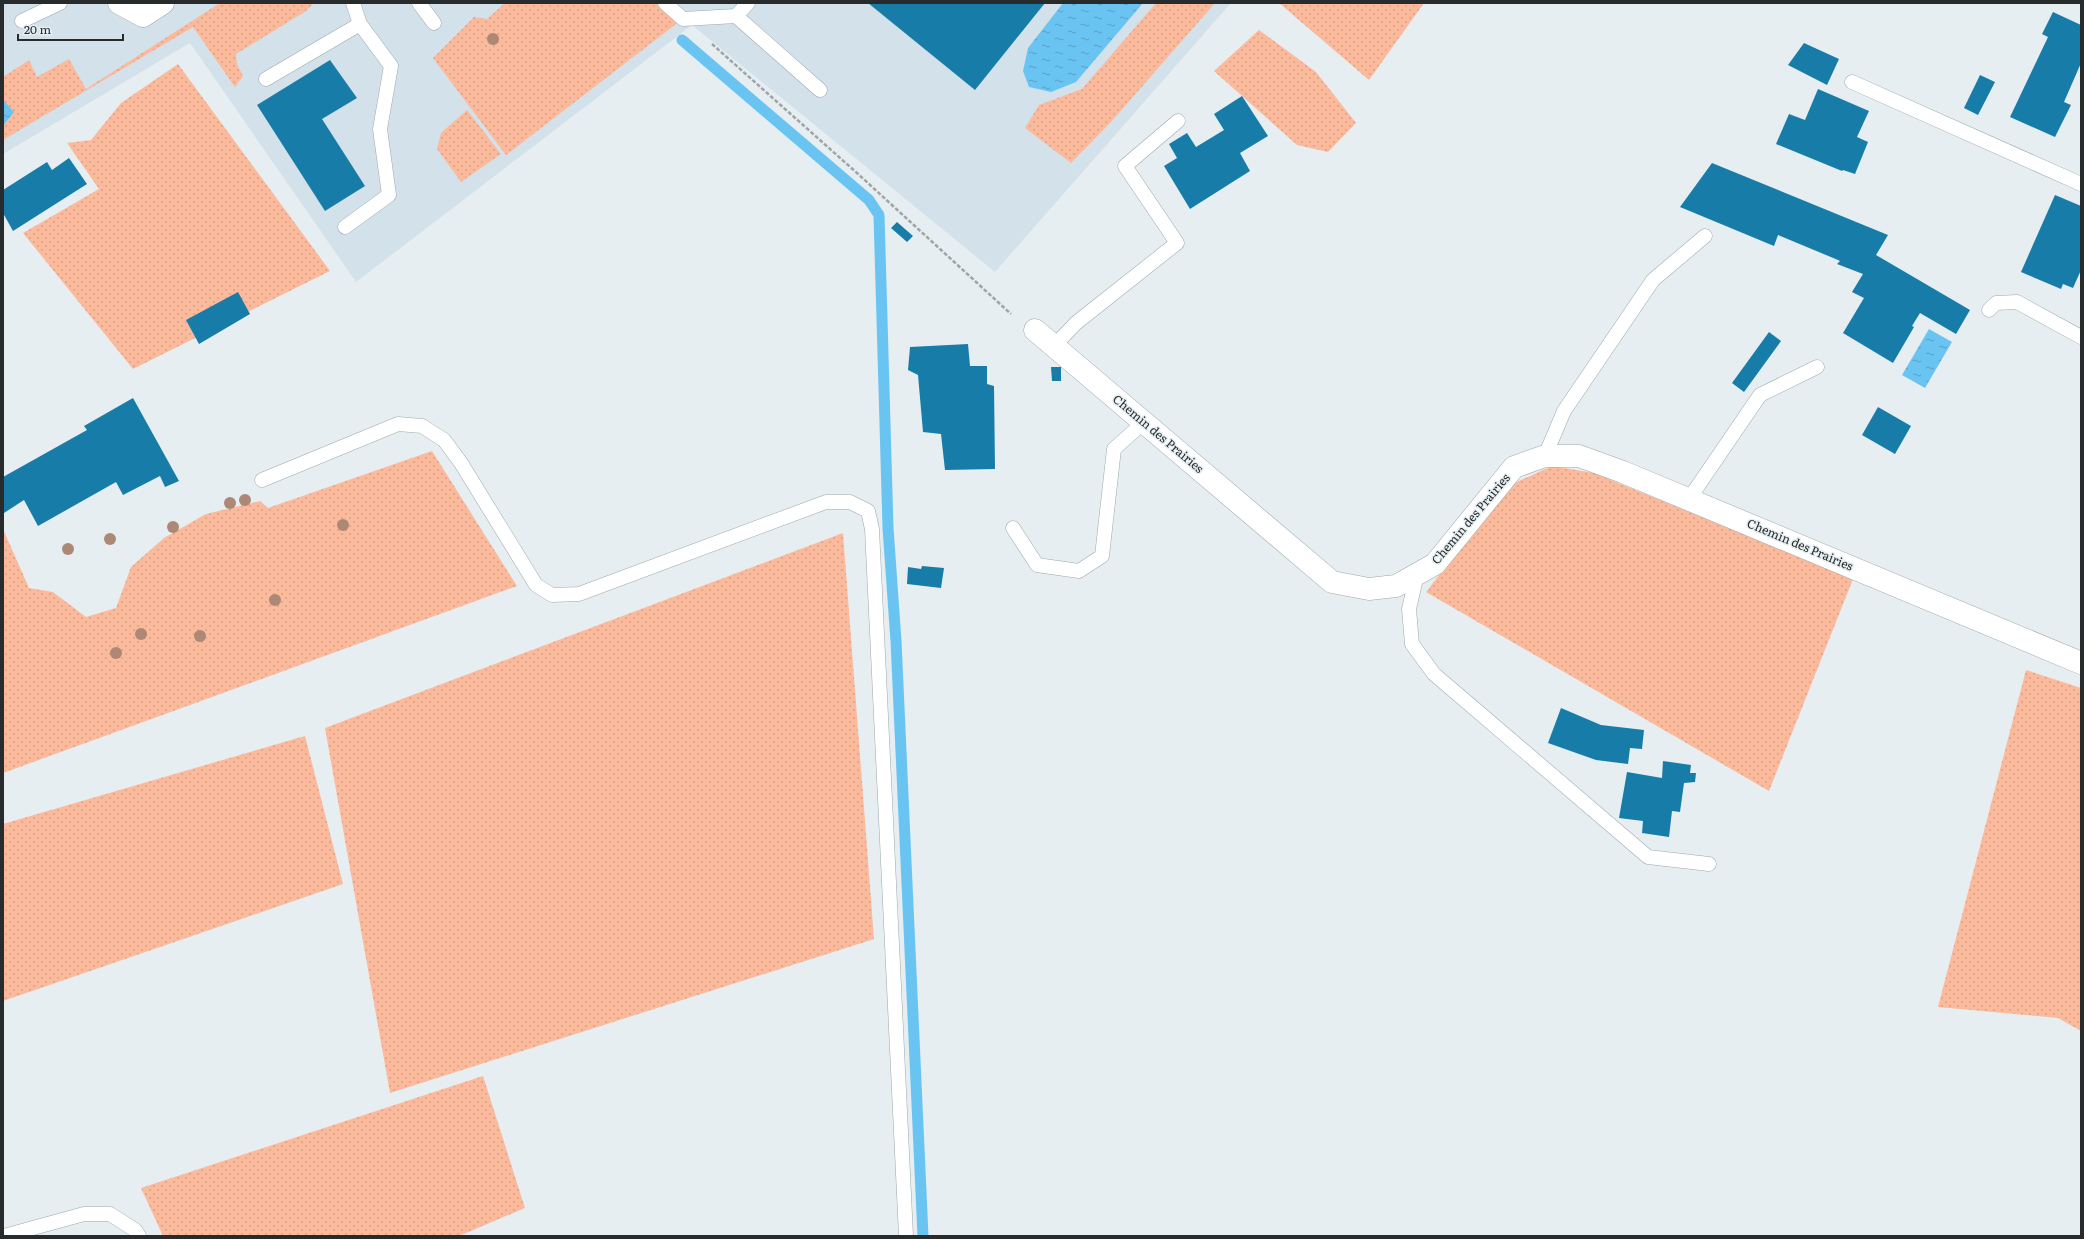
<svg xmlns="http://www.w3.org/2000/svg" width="2084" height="1239" font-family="Literata,serif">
<defs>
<pattern id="green-dots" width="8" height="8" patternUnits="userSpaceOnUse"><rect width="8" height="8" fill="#fcba9c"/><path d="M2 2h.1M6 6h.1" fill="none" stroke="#d8a087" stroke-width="1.8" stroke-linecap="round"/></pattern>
<pattern id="water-ripples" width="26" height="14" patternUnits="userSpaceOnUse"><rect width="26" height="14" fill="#6ac4f2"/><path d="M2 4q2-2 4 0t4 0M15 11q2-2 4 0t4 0" fill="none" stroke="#579fc4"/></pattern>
</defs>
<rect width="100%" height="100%" fill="#e6eef2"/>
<path fill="#d3e1ea" d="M3 3H1231L995 272 692 25 356 282 190 43 3 154Z"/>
<path fill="url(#green-dots)" d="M220 3H314L306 11 236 54 237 64 243 76 235 87 193 27 3 140V77L29 60 37 77 69 59 86 89Z
M505 3H661L680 21 506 155 433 58 474 17 487 19Z
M1156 3H1215L1111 122 1071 163 1025 128 1039 105 1082 89Z
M1279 3H1424L1369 80Z
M1259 30 1316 72 1356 123 1328 152 1297 145 1214 71Z
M178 64 330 271 133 369 23 233 99 189 67 143 91 140 121 103Z
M467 110 501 154 461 182 437 149 441 133Z
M432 451 517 586 3 773V529L29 588 53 592 86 617 116 608 131 567 164 538 206 514 260 501 268 508Z
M1552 466 1594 473 1853 579 1769 791 1426 592 1508 486Z
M843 533 874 939 390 1093 325 728Z
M2026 670 2081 688V1031L2058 1018 1938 1007Z
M305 736 343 884 3 1001V824Z
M483 1076 525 1208 459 1236H163L141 1188Z"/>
<path fill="url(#water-ripples)" d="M1063 3H1143L1076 82 1051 92 1029 87 1023 71 1028 48Z
M3 100 14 112 3 126Z
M1929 329 1952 342 1925 388 1902 375Z"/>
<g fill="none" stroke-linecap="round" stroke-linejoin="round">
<path stroke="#6ac4f2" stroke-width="11" d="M682 40 869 200 879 215 888 528 896 641 923 1236"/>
</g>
<path fill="#177da8" d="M868 3H1045L975 90Z
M2053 12 2081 25V63L2064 102 2071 105 2055 137 2010 117 2048 37 2042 34Z
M1804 43 1839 59 1827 85 1788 65Z
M330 60 357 98 322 119 365 186 325 211 257 105Z
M1980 75 1995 82 1978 115 1964 108Z
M1818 89 1869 111 1857 137 1868 142 1855 174 1843 170 1842 171 1776 144 1789 114 1805 120Z
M1242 96 1268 136 1240 153 1250 171 1190 209 1164 166 1177 158 1169 144 1187 133 1196 147 1224 130 1214 114Z
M69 158 87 184 13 231 3 213V190L47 162 52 170Z
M1712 163 1888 235 1876 255 1970 310 1956 334 1920 313 1912 326 1914 327 1893 363 1843 333 1864 298 1852 292 1863 274 1837 264 1840 261 1838 260 1778 235 1774 246 1680 207Z
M2055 195 2081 206V270L2073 288 2063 284 2061 289 2021 272Z
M897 222 913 236 907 242 891 228Z
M238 292 250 314 199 344 186 320Z
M1769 332 1781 341 1744 392 1732 383Z
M968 344 970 366H987V384L994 386 995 469 945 470 941 434 923 432 918 375 908 370 910 347Z
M1051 367H1061V381H1052Z
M133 398 179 481 165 487 160 476 123 495 116 482 38 526 24 500 4 513 3 477 87 430 84 426Z
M1878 407 1911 426 1895 454 1862 435Z
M922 566 944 568 941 588 907 584 908 567 921 569Z
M1561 708 1601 725 1644 730 1642 749 1630 748 1628 764 1596 760 1548 743Z
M1663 761 1691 765 1690 773H1696L1695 782 1684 783 1680 812 1672 811 1669 837 1642 833 1643 821 1619 818 1627 772 1662 778Z"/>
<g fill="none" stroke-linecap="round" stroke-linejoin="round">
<defs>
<path id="lane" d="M419 3 434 23
M665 3 683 19 736 16 820 90
M736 16 748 3
M22 21 60 3
M266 79 360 24 353 3
M1852 82 2081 184
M345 227 389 195 380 129 391 66 360 24
M1989 310 1996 303 2017 302 2081 337
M1054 346 1076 323 1177 243 1125 166 1178 121
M1545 456 1564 411 1653 280 1705 236
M262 480 398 424 422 426 444 440 461 463 536 585 552 595 579 594 826 502H850L868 511 872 529 906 1236
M1689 499 1760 395 1817 367
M1013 528 1037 565 1079 571 1102 556 1114 449 1144 422
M1417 574 1409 609 1412 644 1434 674 1648 857 1709 864
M4 1236 84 1214H110L135 1230 139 1236"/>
<path id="street" d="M119 3 143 16 163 3
M1035 330 1332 582 1369 589 1396 586 1435 564 1514 467 1545 456H1579L1623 472 2081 663"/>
</defs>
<use href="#lane" stroke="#9fa7ab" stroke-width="15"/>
<use href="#street" stroke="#9fa7ab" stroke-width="23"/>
<path stroke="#9ea5a7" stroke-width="2.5" stroke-dasharray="4 2" stroke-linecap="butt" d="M712 44 857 173 1011 314"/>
<use href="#lane" stroke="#fff" stroke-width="14"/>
<use href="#street" stroke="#fff" stroke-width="22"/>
</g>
<g fill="#ac8875">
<circle cx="493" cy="39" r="6"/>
<circle cx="245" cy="500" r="6"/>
<circle cx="230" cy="503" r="6"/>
<circle cx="343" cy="525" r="6"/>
<circle cx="173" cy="527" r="6"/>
<circle cx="110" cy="539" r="6"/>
<circle cx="68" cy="549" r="6"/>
<circle cx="275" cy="600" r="6"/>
<circle cx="141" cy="634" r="6"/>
<circle cx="200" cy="636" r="6"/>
<circle cx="116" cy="653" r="6"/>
</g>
<g text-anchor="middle" stroke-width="3" stroke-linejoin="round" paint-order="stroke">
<g font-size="12" fill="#282b2c" stroke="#e6eef2">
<text transform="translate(1158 434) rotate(40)" y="4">Chemin des Prairies</text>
<text transform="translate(1471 519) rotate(-50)" y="4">Chemin des Prairies</text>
<text transform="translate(1800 545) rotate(23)" y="4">Chemin des Prairies</text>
</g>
</g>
<rect width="2084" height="1239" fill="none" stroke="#282b2c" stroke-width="8"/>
<path d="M18 34v6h105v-6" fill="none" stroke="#282b2c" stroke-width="2"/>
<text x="24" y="34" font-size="12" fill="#282b2c" stroke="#e6eef2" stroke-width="3" paint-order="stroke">20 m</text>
</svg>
